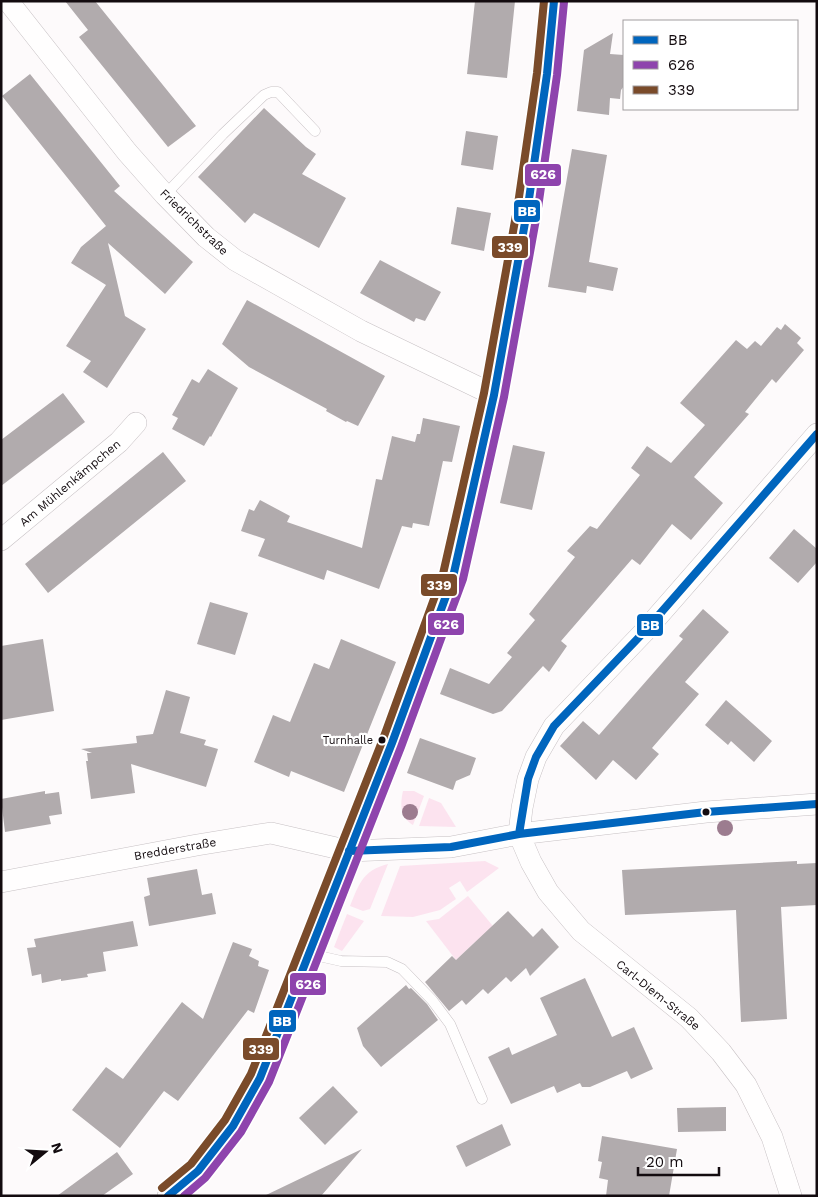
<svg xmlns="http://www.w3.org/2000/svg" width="818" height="1197" font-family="'Work Sans',sans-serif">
<rect width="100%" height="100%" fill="#fdfafb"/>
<path fill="#fce3ef" d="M403 791H414L424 796 413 825C400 817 400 804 403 791Z
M429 798 441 803 456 827 419 826Z
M485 861 499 868 467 892 460 881 449 888 456 899 440 910 413 917 381 916 400 866Z
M388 864 370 909 363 911 350 906C359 884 363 870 388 864Z
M468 896 497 931 474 943 456 960 426 921 439 919Z
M347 914 364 921 342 951 334 947Z"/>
<path fill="#b1abad" d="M65 1H95L196 126 168 147 79 37 88 30Z
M475 1H515L507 78 467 74Z
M613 33 610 54 624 55V86L621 90 620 99 610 98 609 115 577 111 584 50Z
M30 74 120 186 114 191 193 262 165 294 108 243 125 316 146 329 107 388 83 372 91 361 66 346 106 285 71 263 81 247 106 226 2 96Z
M264 108 306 147 316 154 302 174 346 198 319 248 254 213 245 223 198 177Z
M466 131 498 136 493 170 461 165Z
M572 149 607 155 589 262 618 268 613 291 587 286 586 293 548 287Z
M457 207 491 213 484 251 451 244Z
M380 260 441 292 425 321 416 318 414 322 360 293Z
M247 300 385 376 358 426 347 421 346 422 326 411 327 409 249 367 222 344Z
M785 324 801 338 797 343 804 350 776 383 772 379 745 412 749 414 694 477 723 503 691 540 672 524 640 565 632 559 561 641 567 646 549 672 543 666 502 711 493 714 440 694 450 668 489 684 512 657 507 653 535 620 529 614 575 557 567 551 590 526 597 529 640 475 631 468 647 446 671 463 705 425 680 403 736 340 747 349 755 341 761 346 777 327 781 330Z
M208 369 238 388 211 437 210 436 204 446 172 429 178 418 172 415 192 379 199 383Z
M63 393 85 422 1 486V440Z
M423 418 460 426 452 462 443 461 429 526 413 523 412 528 402 526 379 589 327 570 324 580 258 556 265 539 241 531 249 509 254 511 260 500 290 516 287 522 362 548 376 479 382 480 392 436 415 442 417 434H420Z
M513 445 545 452 532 510 500 503Z
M163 452 186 481 48 593 25 564Z
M794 529 817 549V562L798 583 769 558Z
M210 602 248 613 235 655 197 644Z
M703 609 729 632 685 682 699 694 652 748 659 754 636 780 613 760 596 780 560 746 583 721 599 735 683 639 679 636Z
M43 639 54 711 1 720V646Z
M341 639 396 662 344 792 291 771 289 777 254 762 273 715 290 722 314 663 329 669Z
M166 690 190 697 180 733 206 740 204 745 218 749 206 787 131 764 135 793 91 799 86 761H88L87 753H92L81 749 137 743 136 736 153 734Z
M726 700 772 741 754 762 731 741 728 745 705 725Z
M420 738 476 758 470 775 456 781 453 790 407 773Z
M45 791V794L59 792 62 814 49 816 51 824 5 832 1 799Z
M797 861V864L817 863V905L781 907 787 1019 741 1022 736 910 625 915 622 870Z
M197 869 202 895 212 893 216 914 149 926 144 897 150 895 147 878Z
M508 911 533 937 542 928 559 947 530 976 526 968 511 982 506 977 488 994 483 989 466 1005 462 1000 449 1011 425 982 452 956 456 960Z
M133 921 138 946 103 952 106 971 87 974 88 977 61 981V979L42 983 41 974 32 976 27 948 36 947 34 939Z
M233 942 252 949 249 956 259 961 258 966 269 970 254 1013 248 1010 178 1101 164 1091 120 1148 72 1110 106 1067 123 1079 182 1002 203 1019Z
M585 978 612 1037 634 1027 653 1069 631 1079 627 1071 590 1087H582L580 1083 557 1093 554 1086 511 1104 488 1057 509 1047 512 1055 557 1035 540 998Z
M406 985 409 989 411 988 427 1004 438 1020 381 1067 363 1046 357 1028Z
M333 1086 358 1112 325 1145 299 1118Z
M726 1107V1131L678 1132 677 1108Z
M502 1124 511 1145 466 1167 456 1146Z
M602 1136 677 1149 669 1196H606L608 1180 599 1178 602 1162 598 1161Z
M362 1149 321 1196H264Z
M117 1152 133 1174 102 1196H57Z"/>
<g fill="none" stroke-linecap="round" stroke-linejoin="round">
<defs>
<path id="service" d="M165 195 223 134 264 95 271 92H278L315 131
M310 954 341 961 387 962 402 969 432 1000 450 1024 482 1099"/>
<path id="minor" d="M8 1 127 152 165 195 206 237 235 260 361 331 494 395
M1 540 119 442 136 423
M1 882 197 845 271 833 349 851 451 847 519 834 706 812 817 804
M168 1196 198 1171 233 1126 260 1078 295 992 392 743 453 577 494 395 528 206 547 74 554 1
M791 1196 772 1137 746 1085 721 1052 689 1018 581 931 548 892 531 862 519 834 522 808 528 779 536 757 554 726 644 632 817 434"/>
</defs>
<use href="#service" stroke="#c7c1c4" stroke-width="11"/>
<use href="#minor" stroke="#c7c1c4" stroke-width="22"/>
<use href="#service" stroke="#fffefe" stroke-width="10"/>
<use href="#minor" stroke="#fffefe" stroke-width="21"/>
<defs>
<path id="bus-1" d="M519 834 528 779 536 757 554 726 644 632 817 434
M349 851 451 847 519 834 706 812 817 804
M168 1196 198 1171 233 1126 260 1078 392 743 453 577 494 395 528 206 547 74 554 1"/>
<path id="bus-2" d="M184 1196 205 1178 241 1132 269 1082 401 747 463 579 504 397 538 208 557 75 564 2"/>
<path id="bus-3" d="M162 1188 191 1164 225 1120 251 1074 383 739 443 574 484 393 518 204 537 73 544 1"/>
</defs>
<use href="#bus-1" stroke="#fff" stroke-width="11"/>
<use href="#bus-2" stroke="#fff" stroke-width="11"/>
<use href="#bus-3" stroke="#fff" stroke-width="11"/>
<use href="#bus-1" stroke="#0065bd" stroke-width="8"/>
<use href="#bus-2" stroke="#8e44ad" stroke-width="8"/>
<use href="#bus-3" stroke="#7a4b2a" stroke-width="8"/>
</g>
<g fill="#9c7c8f">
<circle cx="410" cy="812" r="8"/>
<circle cx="725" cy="828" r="8"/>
</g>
<g fill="#130b0f" stroke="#fff" stroke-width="2">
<circle cx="382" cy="740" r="4.5"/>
<circle cx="706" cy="812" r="4.5"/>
</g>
<g text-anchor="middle" stroke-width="4.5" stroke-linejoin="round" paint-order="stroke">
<g font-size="11" fill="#130b0f" stroke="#fff" text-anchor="end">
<text x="373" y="744">Turnhalle</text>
</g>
<g font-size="12" fill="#130b0f" stroke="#fff">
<text transform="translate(194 222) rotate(44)" y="4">Friedrichstraße</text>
<text transform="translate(70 483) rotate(-40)" y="4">Am Mühlenkämpchen</text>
<text transform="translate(175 849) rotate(-10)" y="4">Bredderstraße</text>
<text transform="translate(658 995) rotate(39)" y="4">Carl-Diem-Straße</text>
</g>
</g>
<g stroke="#fff" stroke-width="2">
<rect x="524" y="163" width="38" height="24" rx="5" fill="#8e44ad"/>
<rect x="513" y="199" width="28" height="24" rx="5" fill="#0065bd"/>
<rect x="491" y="235" width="38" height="24" rx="5" fill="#7a4b2a"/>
<rect x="420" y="573" width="38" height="24" rx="5" fill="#7a4b2a"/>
<rect x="427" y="612" width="38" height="24" rx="5" fill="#8e44ad"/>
<rect x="636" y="613" width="28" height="24" rx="5" fill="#0065bd"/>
<rect x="289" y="972" width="38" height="24" rx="5" fill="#8e44ad"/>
<rect x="268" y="1009" width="29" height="24" rx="5" fill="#0065bd"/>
<rect x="242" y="1037" width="38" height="24" rx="5" fill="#7a4b2a"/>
</g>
<g font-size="14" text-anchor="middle" font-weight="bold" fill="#fff">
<text x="543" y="179">626</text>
<text x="527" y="216">BB</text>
<text x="510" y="252">339</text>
<text x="439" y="590">339</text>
<text x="446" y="629">626</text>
<text x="650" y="630">BB</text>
<text x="308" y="989">626</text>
<text x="282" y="1026">BB</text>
<text x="261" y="1054">339</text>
</g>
<rect width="818" height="1197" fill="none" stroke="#130b0f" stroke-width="5"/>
<rect x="623" y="20" width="175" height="90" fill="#ffffff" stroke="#a19d9f"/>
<rect x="633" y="36" width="25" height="8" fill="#0065bd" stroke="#a19d9f"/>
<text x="668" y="45" font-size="15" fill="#130b0f">BB</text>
<rect x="633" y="61" width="25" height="8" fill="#8e44ad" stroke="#a19d9f"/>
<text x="668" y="70" font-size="15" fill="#130b0f">626</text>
<rect x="633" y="86" width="25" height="8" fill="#7a4b2a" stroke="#a19d9f"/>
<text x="668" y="95" font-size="15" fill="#130b0f">339</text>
<g transform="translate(45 1152) rotate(72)" stroke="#ffffff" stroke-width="4" paint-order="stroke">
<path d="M0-4L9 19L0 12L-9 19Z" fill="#130b0f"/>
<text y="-8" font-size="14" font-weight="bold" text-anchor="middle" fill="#130b0f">N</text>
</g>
<path d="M638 1167v8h81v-8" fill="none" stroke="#130b0f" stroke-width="2.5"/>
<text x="646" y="1167" font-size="15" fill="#130b0f" stroke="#ffffff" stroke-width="4" paint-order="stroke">20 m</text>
</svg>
